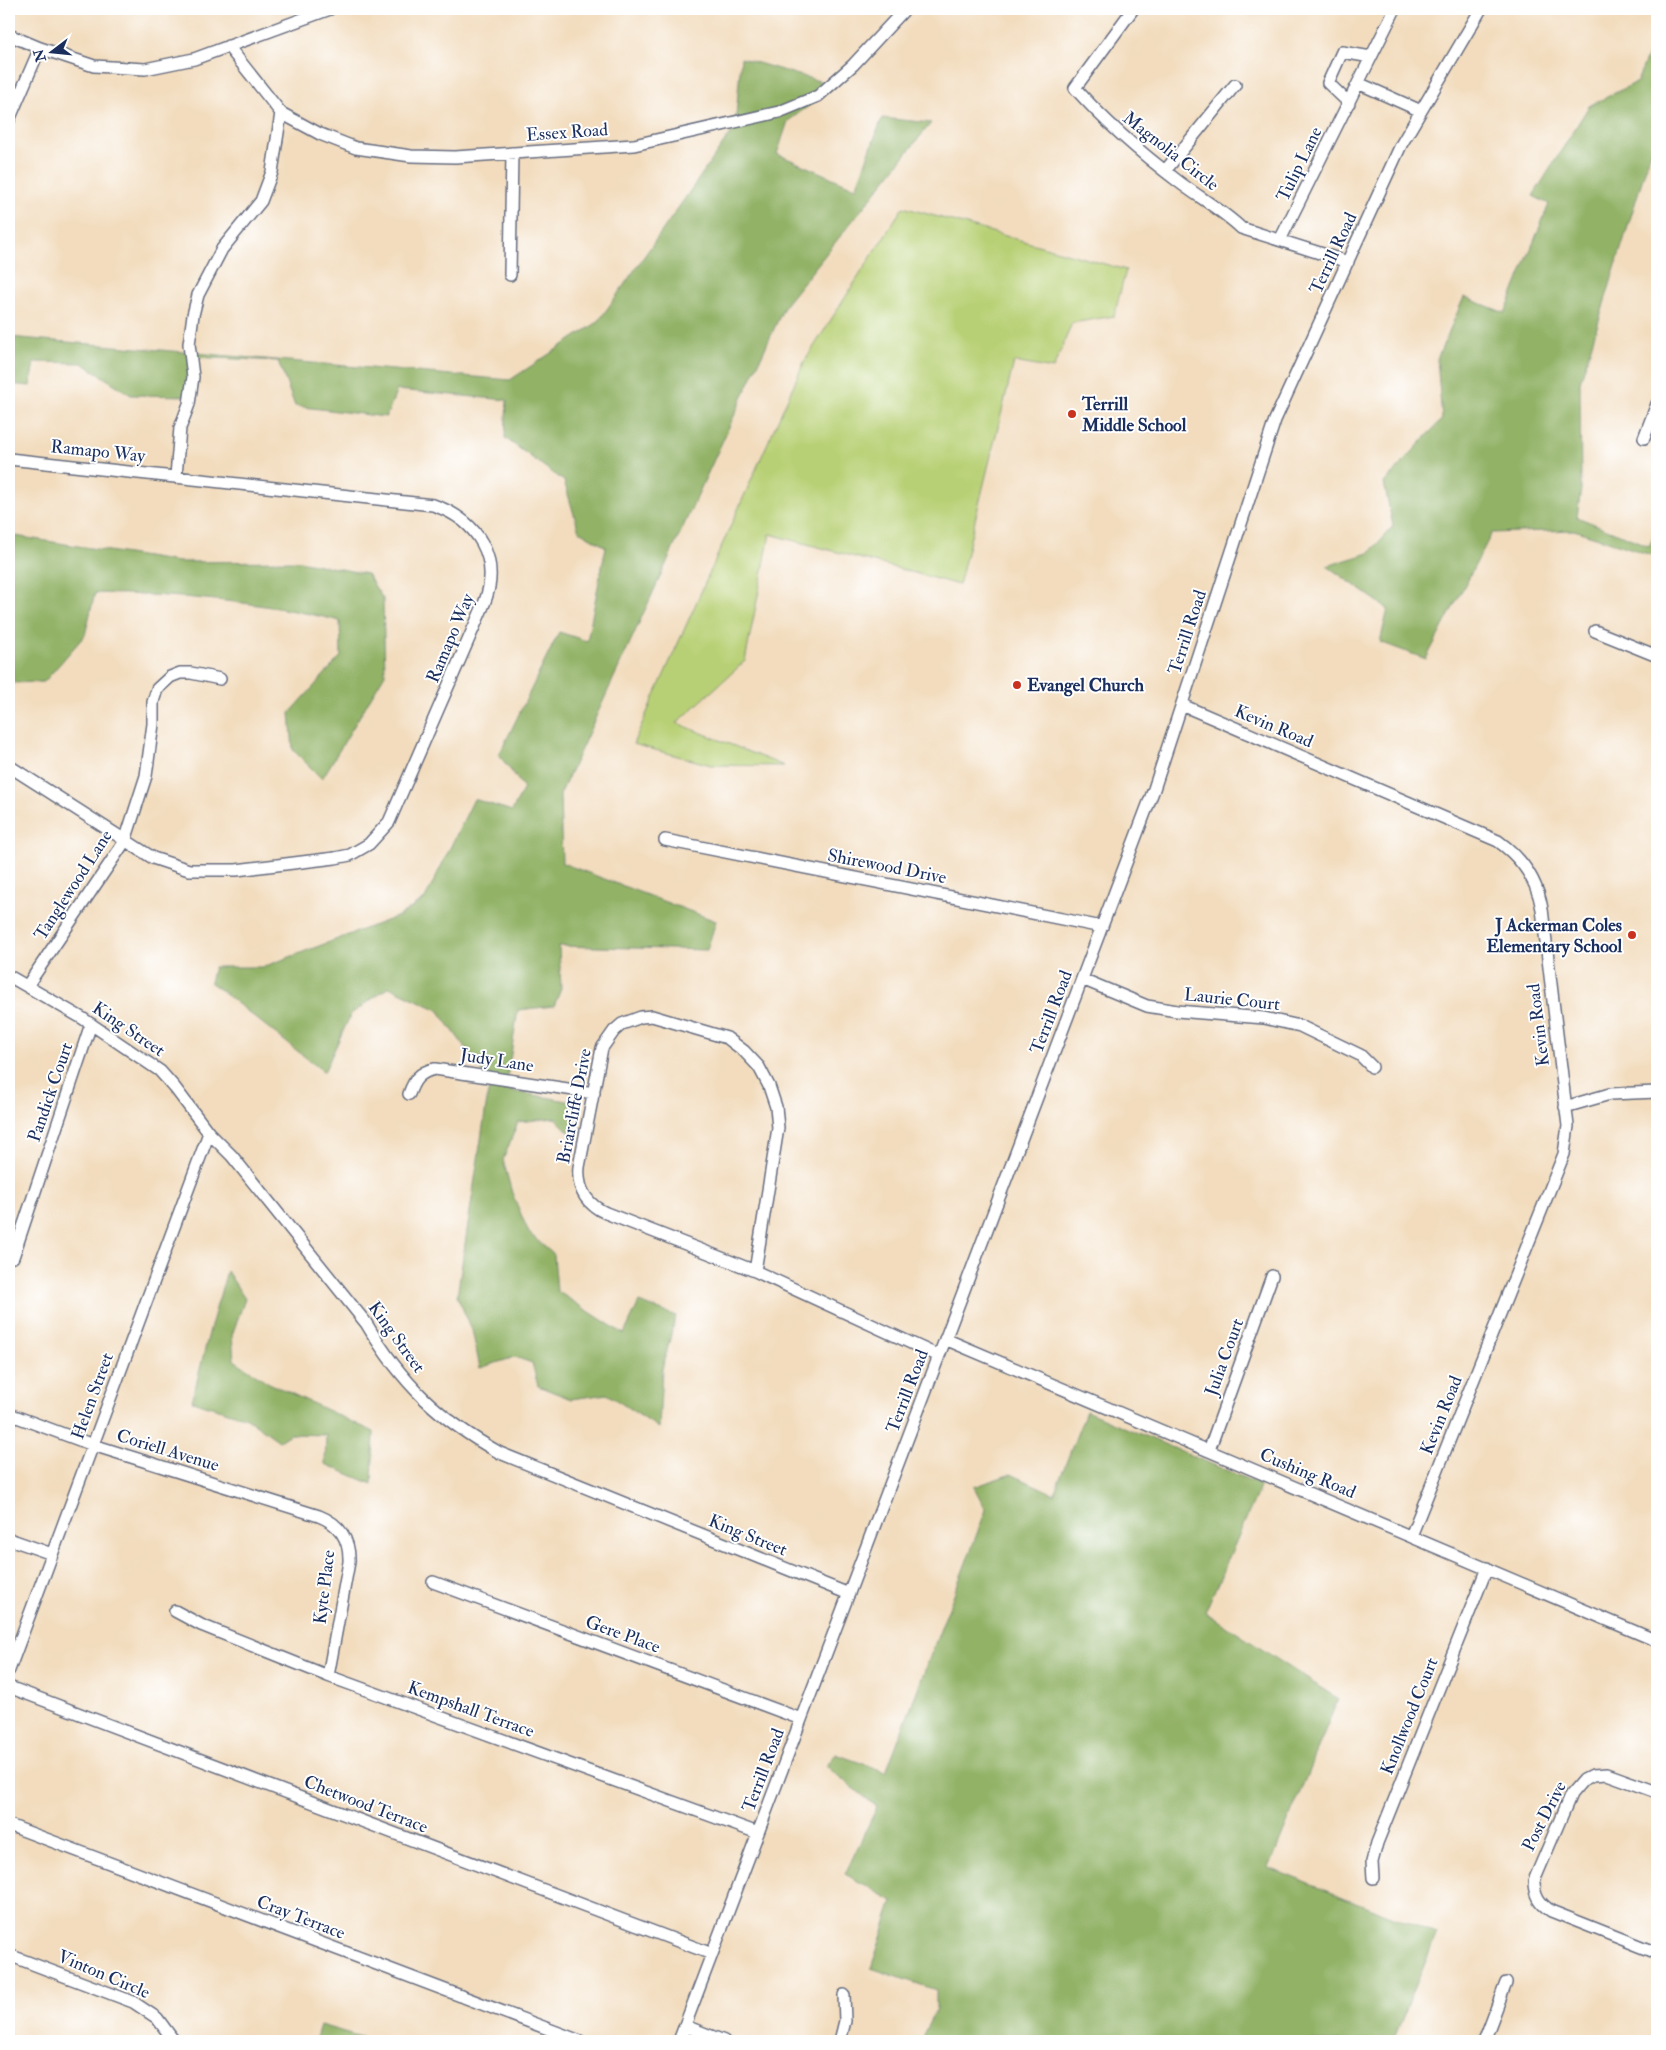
<svg xmlns="http://www.w3.org/2000/svg" width="1666" height="2050" font-family="'IM FELL Double Pica',serif">
<rect width="100%" height="100%" fill="#fff"/>
<filter id="ink" filterUnits="userSpaceOnUse"><feTurbulence type="fractalNoise" baseFrequency=".02" numOctaves="2"/><feDisplacementMap in="SourceGraphic" scale="10" xChannelSelector="R" yChannelSelector="G"/><feConvolveMatrix kernelMatrix="1 2 1 2 8 2 1 2 1" color-interpolation-filters="sRGB"/></filter>
<filter id="wash" filterUnits="userSpaceOnUse"><feTurbulence type="fractalNoise" baseFrequency=".0096" numOctaves="4" result="noise"/><feDisplacementMap in="SourceGraphic" scale="20" xChannelSelector="R" yChannelSelector="G"/><feGaussianBlur stdDeviation="1.12" result="paint"/><feColorMatrix in="noise" values="0 0 0 0 0 0 0 0 0 0 0 0 0 0 0 0 0 1.4 0 .05"/><feComposite in="paint" operator="in"/></filter>
<g filter="url(#wash)">
<rect width="100%" height="100%" fill="#f2dcbd"/>
<path fill="#b8d075" stroke="#6a806a" d="M903 207 1126 270 1114 316 1072 323 1053 369 1014 362 959 585 770 534 745 661 677 723 784 766 711 765 633 744 804 362Z"/>
<path fill="#92b266" stroke="#567062" d="M1657 31V132L1580 382 1581 489 1577 517 1649 546 1657 530V557L1574 530 1492 533 1426 659 1380 642 1388 609 1327 566 1369 553 1393 526 1384 483 1442 419 1437 359 1464 297 1505 313 1549 204 1533 196 1589 106 1637 82Z
M741 58 836 86 788 121 777 154 856 188 882 118 931 123 785 305 560 795 562 863 716 921 707 950 559 946 561 989 554 1006 518 1010 507 1079 485 1075 438 1010 389 987 351 1014 324 1072 210 982 214 967H263L399 916 425 899 474 799 512 811 524 788 499 755 559 632 587 641 606 547 579 531 564 481 505 438 507 400 397 390 386 417 295 406 278 361 193 357 192 396 131 395 82 363 34 362 30 386 9 384V337L510 380 598 322 735 127Z
M9 535 178 562 299 561 367 574 383 599 385 674 322 779 293 750 290 713 341 656 340 621C262 601 176 595 95 593L85 635 44 682 9 683Z
M489 1087 573 1102 572 1135 555 1118 518 1122 503 1160 512 1193 529 1233 554 1255 557 1291 624 1334 639 1302 676 1316 662 1369 659 1428 607 1394 571 1399 538 1386 532 1363 515 1357 480 1368 472 1330 457 1296Z
M227 1271 245 1299 232 1335 234 1360 269 1383 374 1432 372 1484 325 1464 326 1435 290 1434 279 1441 247 1418 192 1401 210 1329Z
M1086 1411 1261 1485 1205 1612 1338 1699 1269 1868 1437 1934 1393 2041H920L936 2009V1990L871 1968 893 1901 845 1874 877 1807 826 1766 836 1754 886 1772 986 1510 974 1487 1011 1474 1054 1494Z
M320 2025 375 2041H315Z"/>
</g>
<g filter="url(#ink)">
<g fill="none" stroke-linecap="round" stroke-linejoin="round">
<defs>
<path id="minor" d="M1133 9 1075 88C1106 123 1142 154 1179 182 1200 198 1222 210 1241 228L1348 262
M9 35 40 48 94 66 145 69 194 59 330 9
M228 46 281 113 320 134 356 148 411 156 455 157 634 145 779 112 818 96 853 65 905 9
M1358 83 1421 111
M1349 103 1328 83 1342 52 1371 57
M9 120 40 48
M1165 171 1235 85
M1280 240 1395 9
M510 275 512 153
M1644 438 1657 404
M9 459 433 505C478 520 502 559 484 604L389 822 369 844 350 855 335 858 236 870H189L153 858 9 766
M176 476 180 428 189 404 193 377 189 344 193 315 198 295 222 249 261 201 272 172 281 113
M1595 631 1657 656
M1182 705 1498 841C1522 858 1537 879 1542 909L1568 1126 1564 1154 1411 1536
M665 840 1102 927
M9 976 82 1018 160 1071 175 1088 209 1133 232 1156 366 1323C402 1384 439 1419 500 1453L849 1594
M1082 979 1147 1006 1177 1011 1264 1018 1300 1026 1360 1055 1372 1067
M27 986 125 841 146 776 153 724V702L157 689 170 677 180 673H191L220 679
M409 1094C414 1080 419 1072 435 1069L594 1093
M1565 1107 1610 1094 1657 1092
M13 1257 91 1024
M755 1271 778 1128 776 1107 769 1086 759 1067 744 1051 727 1038 652 1016 641 1017 622 1024 614 1031 602 1048 579 1167C577 1189 586 1204 606 1213L755 1271 939 1356
M945 1339 1657 1641
M9 1414 93 1445 319 1516C340 1524 350 1540 349 1562L328 1676
M1209 1450 1272 1276
M9 1539 52 1554
M433 1582 801 1719
M175 1611 201 1625 328 1676 758 1833
M9 1670 209 1133
M9 1687 712 1954
M1657 1792 1607 1774 1593 1775 1583 1780 1571 1794 1534 1881C1534 1895 1539 1903 1551 1911L1657 1953
M9 1825 580 2041
M1373 1878 1372 1862 1377 1843 1487 1568
M9 1955 133 2002 157 2018 174 2041
M685 2026 724 2041
M679 2041 1154 789 1275 420 1401 145 1481 9
M840 2041 845 2021 844 1995
M1484 2041 1506 1983"/>
</defs>
<use href="#minor" stroke="#666c7f" stroke-width="14"/>
<use href="#minor" stroke="#fff" stroke-width="11"/>
</g>
</g>
<g fill="#c8321e" stroke="#fff" stroke-width="2">
<circle cx="1072" cy="414" r="5"/>
<circle cx="1017" cy="685" r="5"/>
<circle cx="1632" cy="935" r="5"/>
</g>
<g text-anchor="middle" stroke-width="4" stroke-linejoin="round" paint-order="stroke">
<g font-size="18" fill="#1b2f5e" stroke="#fff">
<text transform="translate(567 132) rotate(-4)" y="6">Essex Road</text>
<text transform="translate(1171 151) rotate(38)" y="6">Magnolia Circle</text>
<text transform="translate(1299 164) rotate(-64)" y="6">Tulip Lane</text>
<text transform="translate(1333 253) rotate(-65)" y="6">Terrill Road</text>
<text transform="translate(98 451) rotate(6)" y="6">Ramapo Way</text>
<text transform="translate(1187 632) rotate(-72)" y="6">Terrill Road</text>
<text transform="translate(450 638) rotate(-67)" y="6">Ramapo Way</text>
<text transform="translate(1274 726) rotate(23)" y="6">Kevin Road</text>
<text transform="translate(887 866) rotate(11)" y="6">Shirewood Drive</text>
<text transform="translate(73 885) rotate(-57)" y="6">Tanglewood Lane</text>
<text transform="translate(1232 999) rotate(6)" y="6">Laurie Court</text>
<text transform="translate(1051 1012) rotate(-69)" y="6">Terrill Road</text>
<text transform="translate(1538 1025) rotate(-97)" y="6">Kevin Road</text>
<text transform="translate(129 1029) rotate(34)" y="6">King Street</text>
<text transform="translate(497 1060) rotate(9)" y="6">Judy Lane</text>
<text transform="translate(50 1092) rotate(-71)" y="6">Pandick Court</text>
<text transform="translate(574 1106) rotate(-79)" y="6">Briarcliffe Drive</text>
<text transform="translate(397 1337) rotate(54)" y="6">King Street</text>
<text transform="translate(1224 1357) rotate(-70)" y="6">Julia Court</text>
<text transform="translate(907 1391) rotate(-69)" y="6">Terrill Road</text>
<text transform="translate(92 1396) rotate(-70)" y="6">Helen Street</text>
<text transform="translate(1441 1415) rotate(-68)" y="6">Kevin Road</text>
<text transform="translate(168 1450) rotate(17)" y="6">Coriell Avenue</text>
<text transform="translate(1308 1473) rotate(23)" y="6">Cushing Road</text>
<text transform="translate(748 1535) rotate(22)" y="6">King Street</text>
<text transform="translate(324 1587) rotate(-83)" y="6">Kyte Place</text>
<text transform="translate(623 1634) rotate(20)" y="6">Gere Place</text>
<text transform="translate(471 1709) rotate(20)" y="6">Kempshall Terrace</text>
<text transform="translate(1409 1716) rotate(-68)" y="6">Knollwood Court</text>
<text transform="translate(763 1770) rotate(-69)" y="6">Terrill Road</text>
<text transform="translate(366 1804) rotate(21)" y="6">Chetwood Terrace</text>
<text transform="translate(1544 1816) rotate(-63)" y="6">Post Drive</text>
<text transform="translate(301 1917) rotate(21)" y="6">Cray Terrace</text>
<text transform="translate(104 1974) rotate(23)" y="6">Vinton Circle</text>
</g>
<g font-size="18" font-weight="bold" fill="#1b2f5e" stroke="#fff" text-anchor="start">
<text x="1082" y="410">Terrill<tspan x="1082" dy="21">Middle School</tspan></text>
<text x="1027" y="691">Evangel Church</text>
<text x="1622" y="931" text-anchor="end">J Ackerman Coles<tspan x="1622" dy="21">Elementary School</tspan></text>
</g>
</g>
<rect width="1666" height="2050" fill="none" stroke="#fff" stroke-width="30"/>
<g transform="translate(52 52) rotate(254)" stroke="#ffffff" stroke-width="4" paint-order="stroke">
<path d="M0-4L9 19L0 12L-9 19Z" fill="#1b2f5e"/>
<text y="-8" font-size="14" font-weight="bold" text-anchor="middle" fill="#1b2f5e">N</text>
</g>
</svg>
